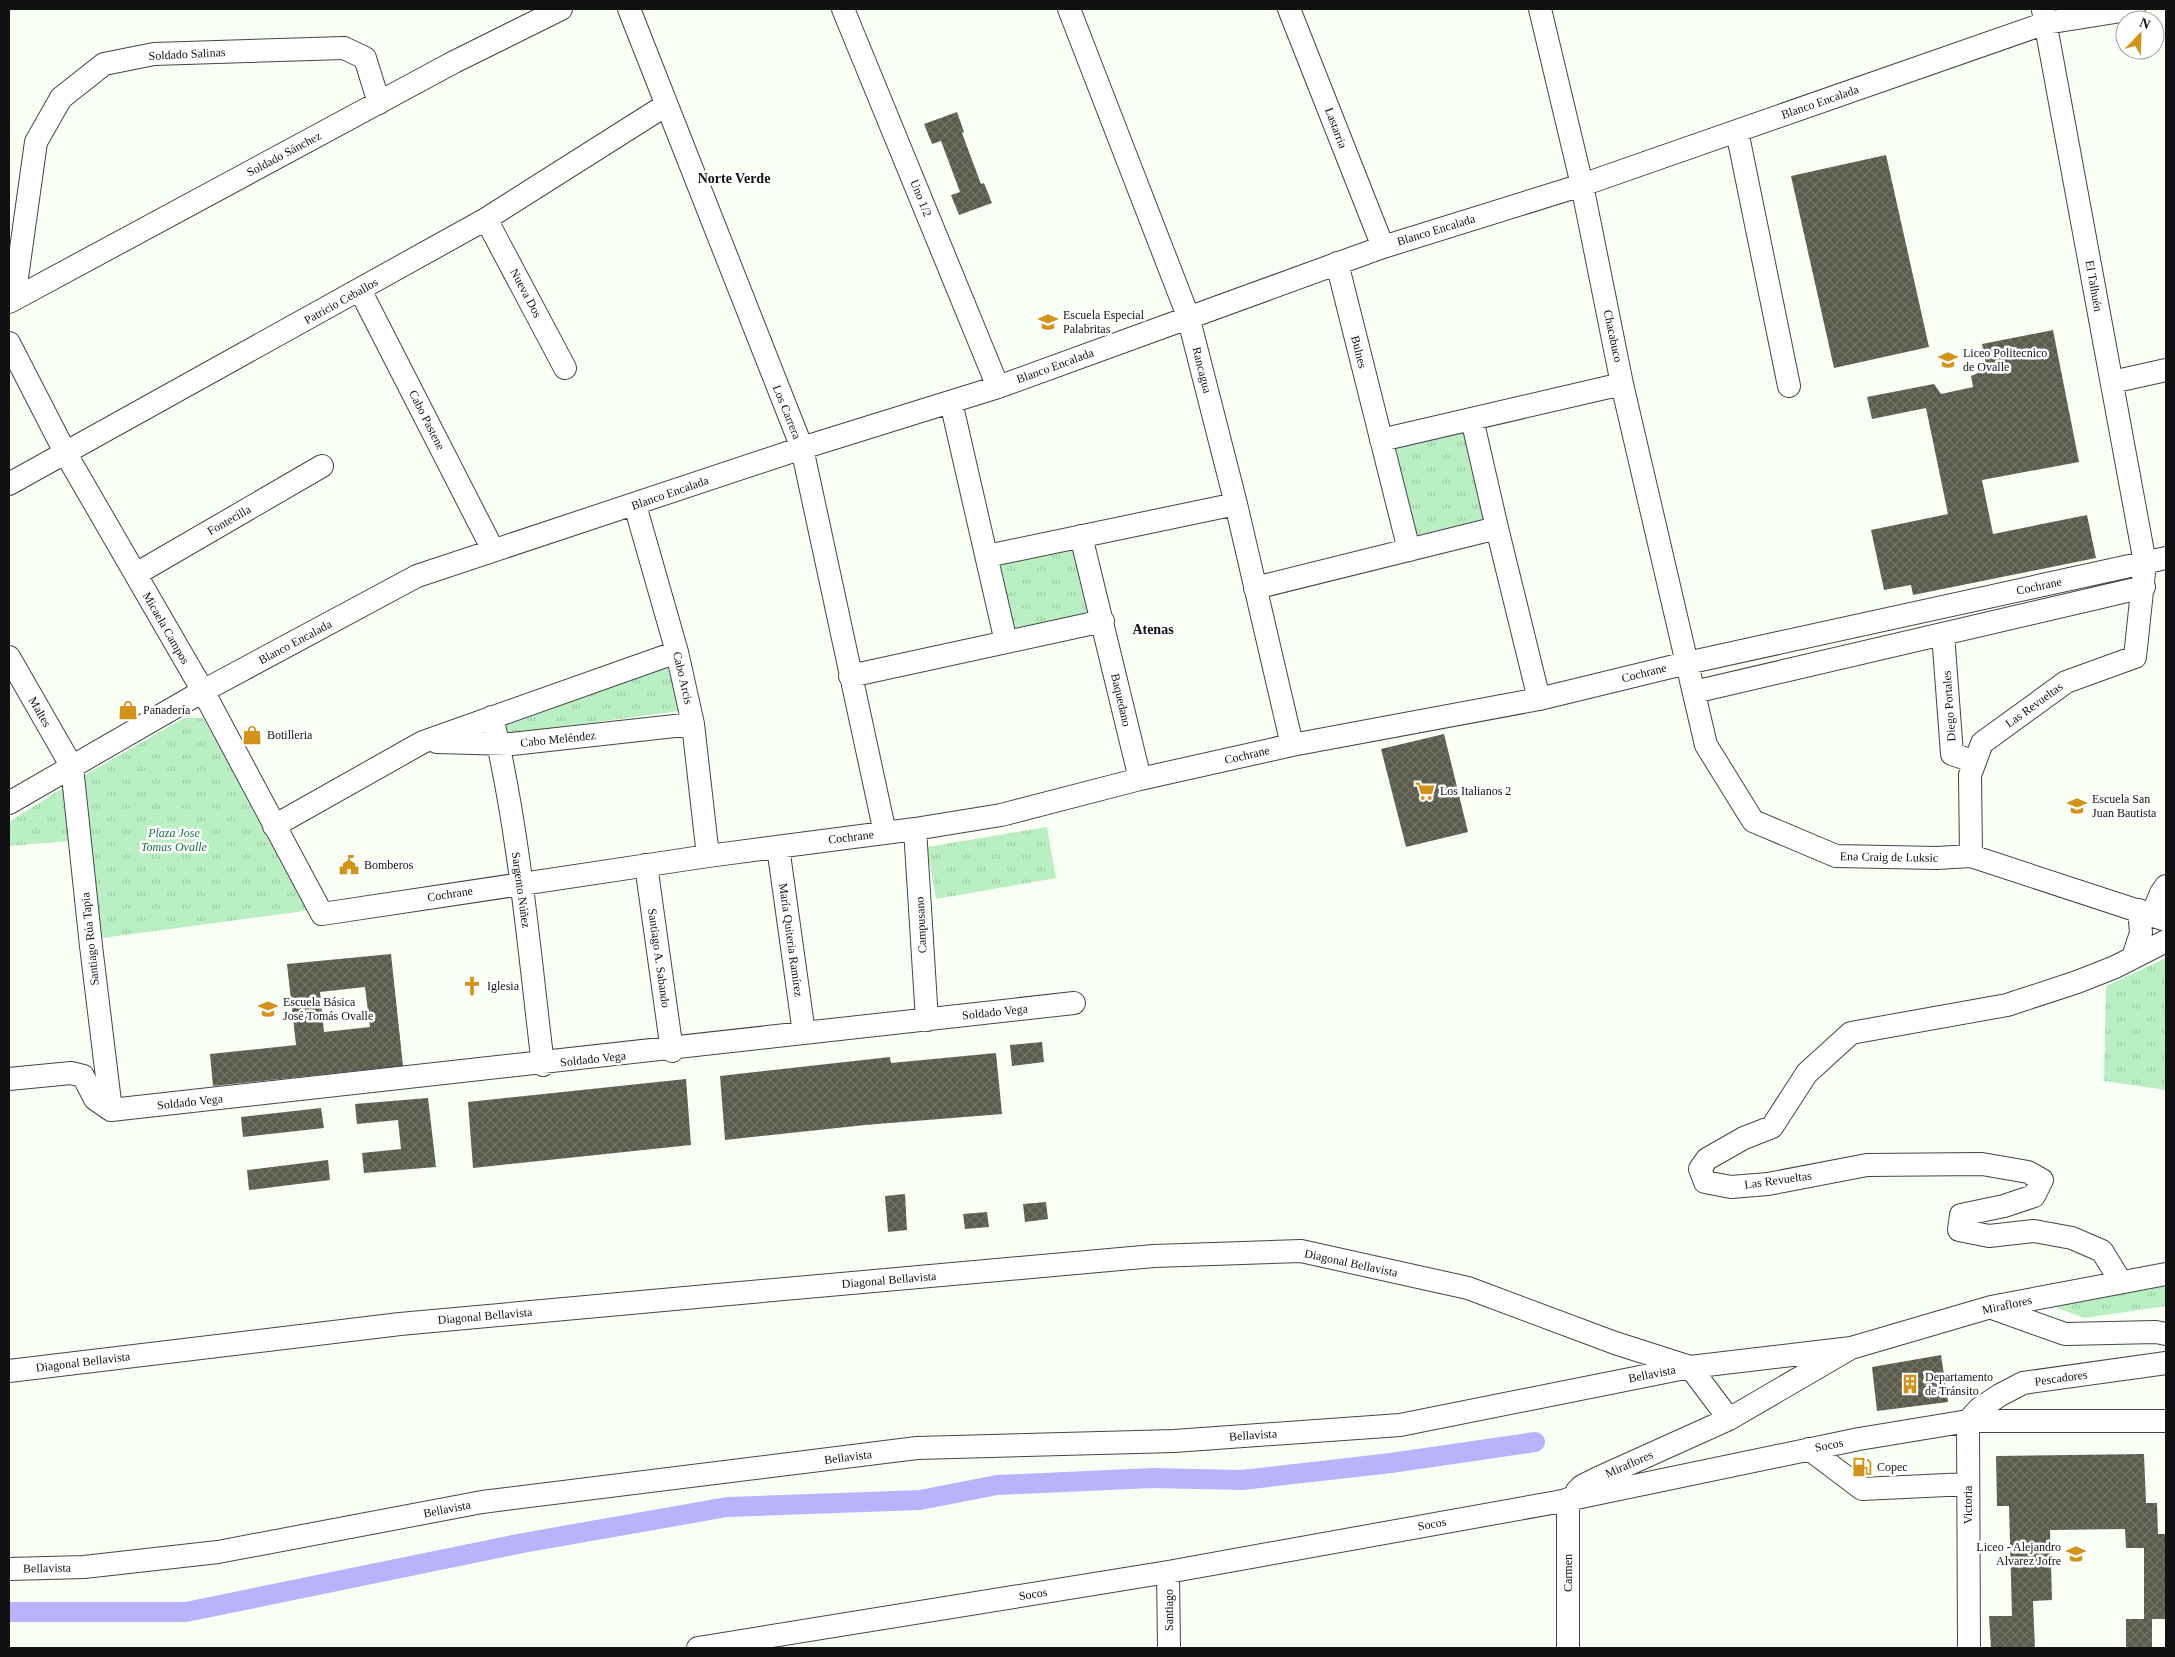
<svg xmlns="http://www.w3.org/2000/svg" width="2175" height="1657" font-family="Georgia,serif">
<defs>
<pattern id="grass-tufts" width="24" height="20" patternUnits="userSpaceOnUse" patternTransform="scale(1.25)"><rect width="24" height="20" fill="#b9efc3"/><path d="M3 7l-1-3M5 7V3M7 7l1-3M15 17l-1-3M17 17v-4M19 17l1-3" fill="none" stroke="#9ecca6"/></pattern>
<pattern id="building-cross-hatch" width="8" height="8" patternUnits="userSpaceOnUse" patternTransform="scale(1.25)"><rect width="8" height="8" fill="#5a5b4c"/><path d="M0 0l8 8M0 8l8-8" fill="none" stroke="#727267"/></pattern>
</defs>
<rect width="100%" height="100%" fill="#fafff5"/>
<path fill="url(#grass-tufts)" d="M1466 428 1488 526 1417 541 1395 444Z
M1076 544 1093 618 1016 635 1000 561Z
M668 667 679 711 506 734 500 721Z
M184 718H203L312 910 102 938 78 779Z
M66 786 70 841 9 846V822Z
M1047 827 1056 878 936 899 927 847Z
M2166 958V1090L2104 1081 2106 986Z
M2166 1283V1306L2084 1318 2043 1302Z"/>
<g fill="none" stroke-linecap="round" stroke-linejoin="round">
<path stroke="#bab3fc" stroke-width="20" d="M9 1612H186L523 1543 727 1507 920 1500 997 1485 1152 1478 1242 1480 1391 1463 1535 1442"/>
</g>
<path fill="url(#building-cross-hatch)" fill-rule="evenodd" d="M957 112 964 132 962 133 981 184 984 183 992 203 959 215 951 195 960 192 941 141 932 144 924 124Z
M1886 155 1929 347 1834 368 1791 176Z
M2053 330 2079 462 1982 480 1993 534 2087 515 2096 558 1913 595 1911 585 1884 590 1871 530 1948 514 1926 408 1872 419 1867 397 1934 384 1941 394 1973 387 1971 376 1987 369 1982 344Z
M1444 734 1468 832 1406 847 1381 749Z
M391 954 403 1066 213 1086 210 1054 296 1045 287 964ZM365 987 370 1027 324 1032 320 992Z
M1042 1042 1044 1062 1012 1066 1010 1045Z
M996 1053 1002 1114 865 1125 725 1140 720 1076 890 1057 891 1063Z
M686 1079 691 1145 473 1168 468 1102Z
M428 1098 436 1167 364 1173 362 1153 401 1149 398 1120 357 1124 355 1104Z
M321 1108 324 1128 243 1137 241 1117Z
M328 1160 330 1180 249 1190 247 1170Z
M905 1194 907 1230 888 1232 885 1196Z
M1046 1202 1048 1219 1025 1222 1023 1204Z
M987 1212 989 1227 965 1229 963 1214Z
M1941 1355 1948 1402 1877 1411 1872 1367Z
M2144 1454 2146 1503H2157L2158 1534H2166V1619H2144V1548H2126L2125 1529 2050 1530 2052 1600 2033 1601 2035 1648H1991L1989 1616H2012L2009 1506H1997L1996 1456Z
M2126 1619H2152V1648H2126Z"/>
<g fill="none" stroke-linecap="round" stroke-linejoin="round">
<defs>
<path id="minor" d="M629 9 802 448 885 833
M843 9 998 387
M1069 9 1188 316 1236 504 1292 745
M1289 9 1383 247
M1540 9 1582 185 1622 384 1706 745 1753 821 1836 856 1937 858 1971 856 2166 920
M1737 131 1789 386
M486 219 565 368
M1337 263 1409 550
M360 290 493 550
M14 299 36 142 61 98 104 64 154 54 344 48 365 58 379 103
M9 302 454 62 561 9
M9 343 66 454 203 691 322 914 708 856 915 829 1001 815 1140 779 1292 745 1539 699 1687 663 2166 558
M2112 382 2166 370
M951 402 1006 642
M1472 419 1497 528 1539 699
M1381 440 1622 384
M9 484 486 219 666 105
M635 505 677 652 693 724 708 856
M1081 536 1140 779
M987 556 1236 504
M136 574 322 466
M1255 588 1497 528
M1943 634 1952 754 1975 762
M9 657 72 767 91 946 111 1110
M850 676 1103 621
M1694 692 2144 587
M492 717C519 829 529 950 543 1065
M437 742 512 744 693 724
M9 803 203 691 417 576 802 448 998 387 1383 247 1582 185 2046 23 2134 9
M274 826 423 742 677 652
M915 829 927 1020
M778 847 804 1033
M1971 856 1970 775 1982 743 2066 682 2135 657 2145 563 2043 10
M646 865 672 1051
M2152 915 2161 893 2166 886
M2133 957 2141 933 2139 910
M9 1079 71 1073 83 1076 95 1099 111 1110
M111 1110C432 1076 753 1041 1074 1003
M2121 1282 2102 1251 2072 1238 2034 1231 1989 1236 1959 1230 1961 1215 2004 1206 2034 1196 2042 1180 2028 1172 1982 1164 1867 1165 1768 1184 1731 1187 1705 1182 1700 1169 1707 1159 1744 1138 1772 1127 1807 1073 1851 1033 2007 1005 2077 982 2115 967 2166 941
M1992 1308 2065 1334 2156 1332 2166 1334
M9 1371 400 1324 718 1295 1154 1256 1301 1251 1468 1288 1615 1343 1690 1367 1729 1419
M1968 1421 1969 1648
M1968 1421 1979 1409 2000 1395 2023 1383 2166 1363
M1809 1449 1862 1489 1968 1484
M1577 1491 1582 1486 1598 1478 1729 1419 1851 1348 1991 1307 2166 1274
M9 1569 84 1567 218 1552 482 1502 917 1448 1174 1441 1400 1425 1690 1367 1851 1348
M1168 1572 1169 1648
M698 1648 1168 1572 1557 1502 1859 1439 1968 1421H2166
M1568 1648V1499"/>
</defs>
<use href="#minor" stroke="#444" stroke-width="24"/>
<use href="#minor" stroke="#fff" stroke-width="22"/>
</g>
<defs>
<symbol id="school-bare" viewBox="-9 -9 18 18"><path d="M0-5L7-2L0 1L-7-2ZM-4 1L0 2.5L4 1V4Q0 6-4 4Z" fill="#d29318" stroke="#fff" stroke-width="2.5" paint-order="stroke"/></symbol>
<symbol id="shop-bare" viewBox="-9 -9 18 18"><path d="M-5-2.5h2.3a2.7 3.5 0 0 1 5.4 0H5L5.5 6h-11ZM-1.5-2.5h3a1.5 2.3 0 0 0-3 0Z" fill="#d29318" stroke="#fff" stroke-width="2.5" paint-order="stroke"/></symbol>
<symbol id="supermarket-bare" viewBox="-9 -9 18 18"><path d="M-6-5.5h2.5l.6 2H6L4.5 2H-2.5L-4.4-4H-6ZM-1.5 3.2a1.3 1.3 0 1 0 .1 0ZM3 3.2a1.3 1.3 0 1 0 .1 0Z" fill="#d29318" stroke="#fff" stroke-width="2.5" paint-order="stroke"/></symbol>
<symbol id="civic-bare" viewBox="-9 -9 18 18"><path d="M-.6-6.5H3V-4.5H.6V-3L4-1V1h2V6H-6V1h2V-1L-.6-3ZM-1.2 2.5V6h2.4V2.5Z" fill="#d29318" stroke="#fff" stroke-width="2.5" paint-order="stroke"/></symbol>
<symbol id="church-bare" viewBox="-9 -9 18 18"><path d="M-1.2-6h2.4v3.5h3.3v2.4h-3.3V6h-2.4V-.1h-3.3v-2.4h3.3Z" fill="#d29318" stroke="#fff" stroke-width="2.5" paint-order="stroke"/></symbol>
<symbol id="building-bare" viewBox="-9 -9 18 18"><path d="M-4-6H4V6H1V3H-1V6H-4ZM-2.5-4.3h1.7v1.8h-1.7ZM.8-4.3h1.7v1.8H.8ZM-2.5-1h1.7V.8h-1.7ZM.8-1h1.7V.8H.8Z" fill="#d29318" stroke="#fff" stroke-width="2.5" paint-order="stroke"/></symbol>
<symbol id="fuel-bare" viewBox="-9 -9 18 18"><path d="M-5.5-6h7V0h2V4h1.3V-2.5L3-4.5l.8-.8L6-3V5H2.5V1h-1V6h-7ZM-4.2-4.7v3.2H.2V-4.7Z" fill="#d29318" stroke="#fff" stroke-width="2.5" paint-order="stroke"/></symbol>
</defs>
<g fill-rule="evenodd">
<use href="#school-bare" x="1034" y="308" width="28" height="28"/>
<use href="#school-bare" x="1934" y="346" width="28" height="28"/>
<use href="#shop-bare" x="114" y="696" width="28" height="28"/>
<use href="#shop-bare" x="238" y="721" width="28" height="28"/>
<use href="#supermarket-bare" x="1411" y="777" width="28" height="28"/>
<use href="#school-bare" x="2063" y="792" width="28" height="28"/>
<use href="#civic-bare" x="335" y="851" width="28" height="28"/>
<use href="#church-bare" x="458" y="972" width="28" height="28"/>
<use href="#school-bare" x="254" y="995" width="28" height="28"/>
<use href="#building-bare" x="1896" y="1370" width="28" height="28"/>
<use href="#fuel-bare" x="1848" y="1453" width="28" height="28"/>
<use href="#school-bare" x="2062" y="1540" width="28" height="28"/>
</g>
<g text-anchor="middle" stroke-width="5" stroke-linejoin="round" paint-order="stroke">
<g font-size="12" fill="#111" stroke="#fff">
<text transform="translate(187 54) rotate(-3)" y="4">Soldado Salinas</text>
<text transform="translate(1820 102) rotate(-19)" y="4">Blanco Encalada</text>
<text transform="translate(1336 128) rotate(69)" y="4">Lastarria</text>
<text transform="translate(284 154) rotate(-28)" y="4">Soldado Sánchez</text>
<text transform="translate(921 198) rotate(68)" y="4">Uno 1/2</text>
<text transform="translate(1436 230) rotate(-17)" y="4">Blanco Encalada</text>
<text transform="translate(2094 286) rotate(80)" y="4">El Talhuén</text>
<text transform="translate(526 293) rotate(62)" y="4">Nueva Dos</text>
<text transform="translate(341 301) rotate(-29)" y="4">Patricio Ceballos</text>
<text transform="translate(1613 336) rotate(78)" y="4">Chacabuco</text>
<text transform="translate(1359 352) rotate(76)" y="4">Bulnes</text>
<text transform="translate(1055 366) rotate(-20)" y="4">Blanco Encalada</text>
<text transform="translate(1202 370) rotate(76)" y="4">Rancagua</text>
<text transform="translate(787 412) rotate(68)" y="4">Los Carrera</text>
<text transform="translate(427 420) rotate(63)" y="4">Cabo Pastene</text>
<text transform="translate(670 493) rotate(-19)" y="4">Blanco Encalada</text>
<text transform="translate(229 520) rotate(-30)" y="4">Fontecilla</text>
<text transform="translate(2039 586) rotate(-12)" y="4">Cochrane</text>
<text transform="translate(166 628) rotate(60)" y="4">Micaela Campos</text>
<text transform="translate(295 642) rotate(-28)" y="4">Blanco Encalada</text>
<text transform="translate(1644 673) rotate(-14)" y="4">Cochrane</text>
<text transform="translate(683 678) rotate(77)" y="4">Cabo Arcis</text>
<text transform="translate(1121 700) rotate(77)" y="4">Baquedano</text>
<text transform="translate(2034 705) rotate(-36)" y="4">Las Revueltas</text>
<text transform="translate(1949 706) rotate(-94)" y="4">Diego Portales</text>
<text transform="translate(40 712) rotate(60)" y="4">Maltes</text>
<text transform="translate(558 739) rotate(-6)" y="4">Cabo Meléndez</text>
<text transform="translate(1247 755) rotate(-13)" y="4">Cochrane</text>
<text transform="translate(851 837) rotate(-7)" y="4">Cochrane</text>
<text transform="translate(1889 857) rotate(1)" y="4">Ena Craig de Luksic</text>
<text transform="translate(521 890) rotate(82)" y="4">Sargento Núñez</text>
<text transform="translate(450 894) rotate(-9)" y="4">Cochrane</text>
<text transform="translate(921 925) rotate(-93)" y="4">Campusano</text>
<text transform="translate(90 939) rotate(-96)" y="4">Santiago Rúa Tapia</text>
<text transform="translate(791 940) rotate(82)" y="4">María Quiteria Ramírez</text>
<text transform="translate(659 958) rotate(82)" y="4">Santiago A. Sabando</text>
<text transform="translate(995 1012) rotate(-6)" y="4">Soldado Vega</text>
<text transform="translate(593 1059) rotate(-6)" y="4">Soldado Vega</text>
<text transform="translate(190 1102) rotate(-6)" y="4">Soldado Vega</text>
<text transform="translate(1778 1180) rotate(-8)" y="4">Las Revueltas</text>
<text transform="translate(1351 1263) rotate(12)" y="4">Diagonal Bellavista</text>
<text transform="translate(889 1280) rotate(-5)" y="4">Diagonal Bellavista</text>
<text transform="translate(2007 1305) rotate(-12)" y="4">Miraflores</text>
<text transform="translate(485 1316) rotate(-5)" y="4">Diagonal Bellavista</text>
<text transform="translate(83 1362) rotate(-7)" y="4">Diagonal Bellavista</text>
<text transform="translate(1652 1374) rotate(-11)" y="4">Bellavista</text>
<text transform="translate(2061 1378) rotate(-8)" y="4">Pescadores</text>
<text transform="translate(1253 1435) rotate(-4)" y="4">Bellavista</text>
<text transform="translate(1829 1445) rotate(-11)" y="4">Socos</text>
<text transform="translate(848 1457) rotate(-7)" y="4">Bellavista</text>
<text transform="translate(1629 1464) rotate(-24)" y="4">Miraflores</text>
<text transform="translate(1968 1505) rotate(-90)" y="4">Victoria</text>
<text transform="translate(447 1509) rotate(-11)" y="4">Bellavista</text>
<text transform="translate(1432 1524) rotate(-10)" y="4">Socos</text>
<text transform="translate(47 1568) rotate(-1)" y="4">Bellavista</text>
<text transform="translate(1568 1573) rotate(-90)" y="4">Carmen</text>
<text transform="translate(1033 1594) rotate(-9)" y="4">Socos</text>
<text transform="translate(1169 1610) rotate(-90)" y="4">Santiago</text>
</g>
<g font-size="12" fill="#111" stroke="#fff" text-anchor="start">
<text x="1063" y="319">Escuela Especial<tspan x="1063" dy="14">Palabritas</tspan></text>
<text x="1963" y="357">Liceo Politecnico<tspan x="1963" dy="14">de Ovalle</tspan></text>
<text x="143" y="714">Panadería</text>
<text x="267" y="739">Botilleria</text>
<text x="1440" y="795">Los Italianos 2</text>
<text x="2092" y="803">Escuela San<tspan x="2092" dy="14">Juan Bautista</tspan></text>
<text x="364" y="869">Bomberos</text>
<text x="487" y="990">Iglesia</text>
<text x="283" y="1006">Escuela Básica<tspan x="283" dy="14">José Tomás Ovalle</tspan></text>
<text x="1925" y="1381">Departamento<tspan x="1925" dy="14">de Tránsito</tspan></text>
<text x="1877" y="1471">Copec</text>
<text x="2061" y="1551" text-anchor="end">Liceo - Alejandro<tspan x="2061" dy="14">Alvarez Jofre</tspan></text>
</g>
<g font-size="12" font-style="italic" fill="#187245" stroke="#fff">
<text x="174" y="837">Plaza Jose<tspan x="174" dy="14">Tomas Ovalle</tspan></text>
</g>
<g font-size="14" font-weight="bold" fill="#111" stroke="#fff">
<text x="734" y="183">Norte Verde</text>
<text x="1153" y="634">Atenas</text>
</g>
</g>
<rect width="2175" height="1657" fill="none" stroke="#111111" stroke-width="20"/>
<g transform="translate(2140 35) rotate(23)"><circle r="24" fill="#ffffff" stroke="#a0a0a0"/>
<path d="M0-4L9 19L0 12L-9 19Z" fill="#d29318"/>
<text y="-8" font-size="14" font-weight="bold" text-anchor="middle" fill="#111111">N</text>
</g>
</svg>
